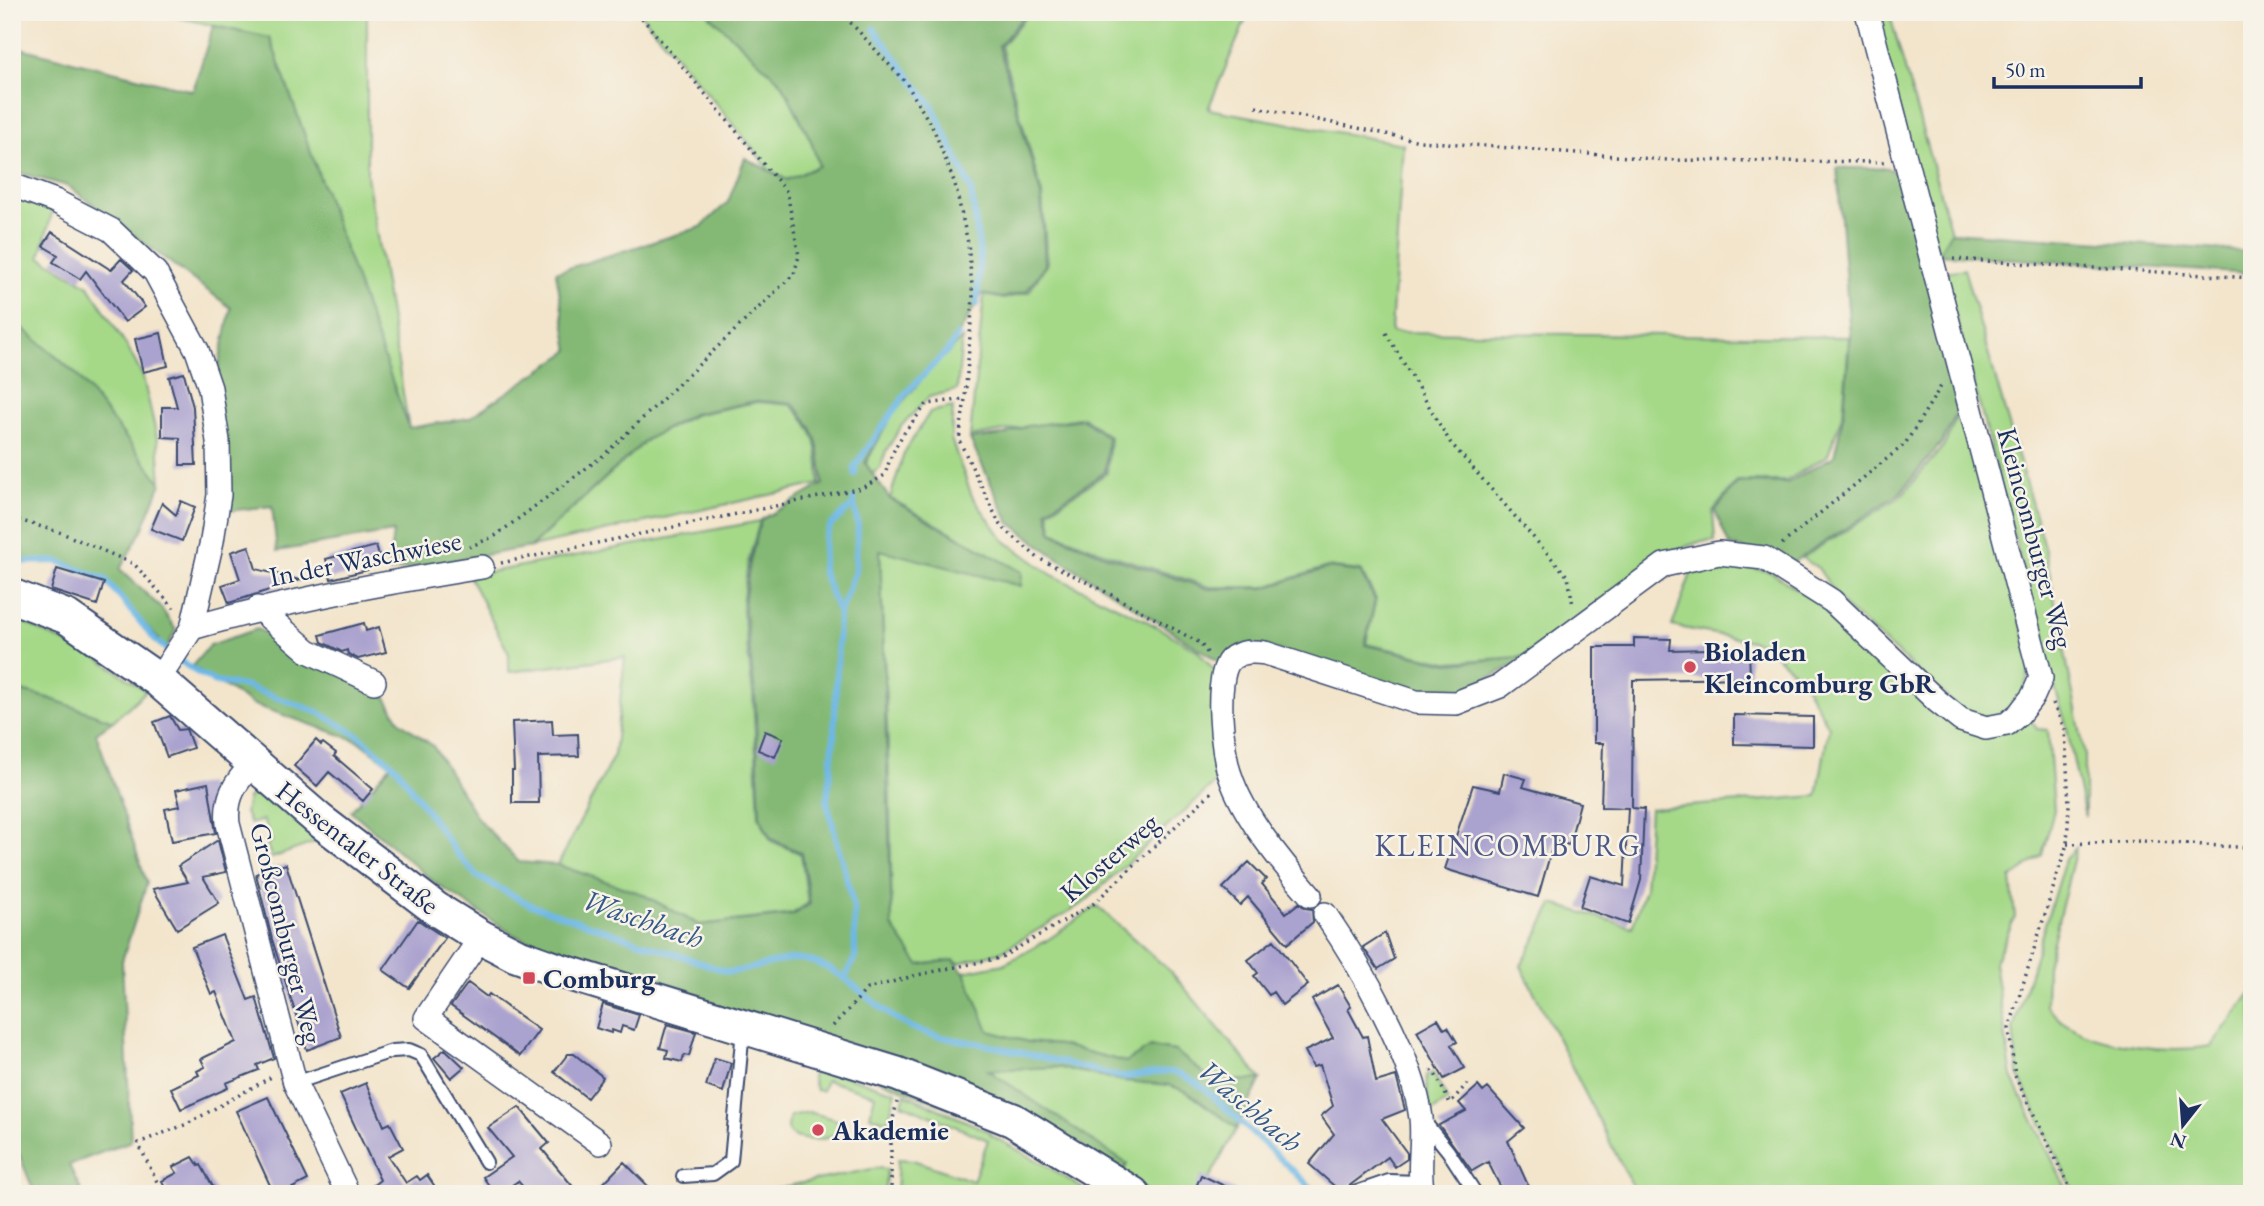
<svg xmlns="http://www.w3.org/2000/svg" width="2264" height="1206" font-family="'EB Garamond',serif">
<rect width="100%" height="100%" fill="#f7f3e8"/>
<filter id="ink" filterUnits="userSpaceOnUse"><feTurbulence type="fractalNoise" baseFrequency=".0143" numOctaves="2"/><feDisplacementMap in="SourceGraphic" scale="14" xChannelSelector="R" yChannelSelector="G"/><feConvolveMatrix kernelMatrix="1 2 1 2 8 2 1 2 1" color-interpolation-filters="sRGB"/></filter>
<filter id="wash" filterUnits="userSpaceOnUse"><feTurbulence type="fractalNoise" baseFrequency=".00686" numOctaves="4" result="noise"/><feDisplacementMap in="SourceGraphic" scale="28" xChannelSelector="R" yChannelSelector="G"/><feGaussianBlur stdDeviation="1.57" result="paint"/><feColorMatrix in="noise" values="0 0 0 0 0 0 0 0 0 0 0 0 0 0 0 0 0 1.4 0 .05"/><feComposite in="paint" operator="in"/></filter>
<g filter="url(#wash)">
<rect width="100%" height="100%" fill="#f3e5cc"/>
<path fill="#a5d988" stroke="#608473" stroke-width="2" d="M154 12H367V176L409 429 270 38Z
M639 12H706L782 83 811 141 819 166 787 180 770 171 734 125Z
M1030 12H1249L1208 109 1403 144 1391 332 1849 337 1843 413 1828 455 1786 481H1737L1713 511 1715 541 1699 542 1658 556 1533 656 1448 662 1366 644 1376 599 1361 571 1327 567 1265 587H1210L1105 553 1053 532 1049 511 1107 473 1110 437 1083 417 970 437 984 295 1004 299 1029 292 1047 264 1042 194 1001 46Z
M1873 12H1889L1951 232 1938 254Z
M12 195 53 209 40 257 89 286 128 348 143 377 158 442 161 483 76 374 12 319Z
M1964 269 2045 550 2085 756V817L2066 724 2052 678 1944 272Z
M962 339 957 390 929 397 902 425 886 451 880 468 872 474 866 463 892 415 922 378Z
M1964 400 2031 662C2022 701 2015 731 1967 715L1843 605 1818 568 1802 558 1901 496 1945 444Z
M757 402 791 405C819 433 818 447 820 484L531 547 648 439 694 415Z
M953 407 951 439 972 496 1004 540 1052 575 1141 618 1197 650 1216 672 1220 780 1215 783 1085 902 1000 952 959 963 954 960 919 965 892 926 890 796 880 549 1020 586 1022 572 890 498 904 453 930 412Z
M760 521 748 562 742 604 753 695 759 817 771 841 801 854 808 903 792 914 699 925 642 894 558 865 614 755 625 657 509 672V654L469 576Z
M1729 563 1771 572 1813 600 1933 708 2013 730 2031 720 2037 729 2048 730 2054 810 2042 855 2011 879 2015 917 1994 964 2012 1077 2069 1194H1636L1521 966 1553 904 1632 927 1645 889 1650 809 1817 796 1829 727 1801 678 1762 643 1672 626 1693 568Z
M17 619 101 660 146 691 113 721 48 698 13 689Z
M261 793 269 798 319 841 272 858 267 845 272 841 263 820 250 824 245 813 248 798 254 794Z
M2076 848 2047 966 2046 1005C2052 1011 2058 1020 2066 1024 2102 1047 2170 1053 2211 1046L2252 992V1194H2075L2018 1075 2013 1029 2065 859Z
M1097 906 1172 973 1261 1079 1215 1082 1175 1051 1151 1047 1126 1062 1060 1045 1028 1042 989 1031 963 972 1004 964 1046 941Z
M815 1067 896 1092 888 1121 870 1116 875 1095 826 1080 822 1091 816 1090 812 1077Z
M1057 1067 1124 1081 1169 1084 1187 1092 1237 1128 1201 1194H1152L1121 1176 1127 1164 987 1070Z
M1433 1073 1448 1100 1429 1114 1426 1075Z
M905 1094 990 1132V1135L1044 1164 1091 1194H896L898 1159 913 1160 973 1181 988 1140 902 1104Z
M809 1112 837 1120 839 1123C838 1127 838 1131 835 1134 827 1142 790 1143 787 1128 787 1124 789 1120 790 1116Z
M877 1168 887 1169 884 1194H747Z"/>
<path fill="#84b974" stroke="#507469" stroke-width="2" d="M706 12H1027L999 46 1041 195 1045 265 1027 291 1003 298 982 294 952 345 891 415 865 463 890 499 1022 572 1021 586 880 550 892 926 919 965 954 960 966 975 989 1031 1028 1042 1060 1045 1126 1062 1151 1047 1175 1051 1215 1082 1261 1079 1237 1128 1187 1092 1169 1085 1124 1081 1057 1067 988 1070 1127 1164 1121 1176 514 935 434 882 351 811 391 765 358 741 252 704 192 666 210 645 257 629 380 687 400 722 433 746 478 819 519 862 558 865 642 894 699 925 793 915 810 904 802 853 771 839 760 817 755 695 744 603 750 562 761 520 823 484C819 446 819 431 792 403L756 401 693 414 647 439 530 547 388 572 393 532 277 551 272 506 228 511 214 387 231 308 68 186 12 171V46L193 91 213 26 270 38 409 428 469 418 569 351 556 272 701 227 728 202 745 158 787 180 819 166 811 141 782 83Z
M1837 168H1887L1902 177 1963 399 1943 441 1899 494 1792 563 1729 545 1715 511 1738 482 1787 483 1834 456 1844 412 1850 336Z
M1951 232 2252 252V274L1938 254Z
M12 319 76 374 161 483 143 528 120 569 161 608 176 630 165 651 159 639 102 579 57 563 12 561Z
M1083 419 1108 438 1105 472 1047 510 1052 533 1104 555 1209 589 1265 588 1327 568 1360 572 1375 600 1365 645 1448 663 1531 657 1454 695 1411 694 1264 646 1223 664 1052 554 1009 522 970 439 1004 435 1027 426Z
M12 618 17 619 13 689 48 698 113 721 96 733 147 883 122 961 131 1141 69 1165 83 1194H35L12 1137Z"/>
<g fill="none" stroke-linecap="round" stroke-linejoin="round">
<path stroke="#6db8e6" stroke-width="6" d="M874 29 933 107 971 189 980 255 977 304
M855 474V466L907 392 948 350 958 335
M12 562 57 561 105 579 156 641 170 652
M839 614 855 571 858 526 854 504
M178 659 193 670 215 682 244 686 318 712 359 736 397 768 455 851 478 877 531 905 728 972C752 971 786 955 806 960 847 969 872 1008 908 1026 933 1038 964 1040 991 1046 1035 1055 1078 1066 1121 1077 1137 1077 1152 1072 1168 1072 1181 1072 1194 1082 1205 1089L1318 1194
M845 978 855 958 854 908 827 802 834 738 839 614 822 570 825 538 831 525 854 504V499"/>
</g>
<g id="blocks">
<path fill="#aba3cf" d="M52 232 111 270 121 259 133 270 124 280 145 307 125 322 86 271 80 279 53 262 58 255 43 246Z
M161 333 168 366 143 372 135 339Z
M184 373 193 407 196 465H180V438L162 437V407H177L169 377Z
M181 501 195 507 182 541 151 529 162 503 176 515Z
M249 546 256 569 300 580 229 603 222 585 240 579 231 552Z
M376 546 381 562 365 566 367 570 331 579 326 559Z
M57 569 104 583 97 605 51 590Z
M364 623 366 631 379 627 386 652 358 659 348 654 347 650 342 652 322 642 320 635Z
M1634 638 1671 639 1670 650 1749 648 1750 678 1633 680 1632 808 1644 809 1641 880 1628 924 1580 907 1590 876 1624 886 1628 808 1601 807 1603 743H1594V647H1634Z
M1734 715 1813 717V746L1734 744Z
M170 716 178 730 186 729 193 748 167 757 154 722Z
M552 720 553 735 578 734 579 756 538 757 539 803H512V771H514L512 722Z
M765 731 783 738 775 757 758 750Z
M316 740 321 745 323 743 336 753 334 756 373 789 363 801 329 772 317 786 294 766Z
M1504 773 1526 779 1523 787 1580 803 1569 845 1554 841 1538 897 1445 869 1473 785 1500 791Z
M208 783 216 833 172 841 165 809 180 806 176 790Z
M218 840 226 872 203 877 219 903 177 929 153 889 188 882 178 866Z
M1249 862 1266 879 1262 884 1286 913 1299 903 1305 908 1312 909 1313 922 1287 944 1248 897 1240 905 1223 888Z
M286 864 341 1037 307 1050 272 939 256 874Z
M418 920 445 938 409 988 383 970Z
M1385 933 1394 959 1378 969 1363 947Z
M222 935 248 1000 256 997 274 1058 257 1065 259 1070 226 1083 228 1088 181 1109 171 1088 199 1075 197 1071 205 1067 201 1059 236 1042 216 992 211 994 192 947Z
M1274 940 1308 985 1282 1005 1273 992 1269 995 1254 976 1258 973 1248 960Z
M468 983 487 997 489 994 539 1030 520 1056 451 1006Z
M1338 985 1351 1007 1348 1009 1363 1037 1367 1036 1376 1082 1396 1076 1405 1110 1382 1119 1407 1153V1159L1395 1167 1388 1157 1341 1192 1309 1164 1334 1134 1321 1116 1333 1106 1320 1065 1313 1067 1305 1051 1333 1038 1312 1000Z
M603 1004 639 1015 634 1030 622 1026 620 1033 612 1030 611 1033 596 1028Z
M1438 1019 1444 1029 1448 1027 1457 1042 1451 1045 1465 1068 1444 1079 1417 1031Z
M667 1024 696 1032 689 1056 684 1055 682 1062 666 1058 668 1050 660 1048Z
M445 1049 464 1067 451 1078 434 1058Z
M568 1054H574L603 1077 587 1098 554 1072Z
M715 1058 731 1063 723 1092 706 1086Z
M366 1083 384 1126 390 1123 403 1148 388 1156 406 1183 417 1176 420 1180 427 1175 440 1194H362L380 1180 340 1094Z
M1478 1086 1483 1092 1488 1088 1524 1128 1508 1141 1532 1194H1504L1488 1162 1472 1171 1439 1125 1466 1111 1459 1103Z
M268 1097 308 1180 281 1194H274L236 1111Z
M519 1107 549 1143 542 1149 579 1194H529L518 1181 499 1194H495L483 1177 512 1157 488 1128Z
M193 1157 199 1166 201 1165 217 1194H169L162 1181 177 1173 173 1167Z
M624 1162 656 1194H593Z
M1201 1175 1242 1194H1193Z"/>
</g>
</g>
<g filter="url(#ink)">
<use href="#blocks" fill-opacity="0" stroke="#3b4a6e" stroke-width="2"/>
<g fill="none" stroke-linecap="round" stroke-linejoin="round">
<defs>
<path id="service" d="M295 1083 392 1051 409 1050 421 1055 486 1162
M1423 1120 1448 1151 1476 1194
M683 1176 713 1174 731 1161 743 1029
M1351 1194 1389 1181 1420 1182"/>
<path id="minor" d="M12 185 55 201 111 230 155 272 197 350 210 388 218 441 219 495 212 541 192 628 158 680
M258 608 308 651 374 682
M192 628C288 600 384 583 482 567
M253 764C235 782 225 798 228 824L295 1083 348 1194
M1310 895C1282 863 1243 816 1230 775 1222 754 1214 677 1230 660 1239 651 1253 651 1265 653L1416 702 1456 703 1500 686 1664 565 1719 553 1764 558 1832 601 1937 701 1961 720 1986 728 2007 724 2019 714 2033 696 2041 678 1867 12
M1325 914C1360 965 1413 1056 1421 1118 1424 1143 1417 1169 1423 1194
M481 937 426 1018 600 1143"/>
<path id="secondary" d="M12 596 67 617 158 680 318 819 436 909 481 937 516 955 558 970 897 1074 1013 1120 1133 1194"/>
</defs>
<use href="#service" stroke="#3b4a6e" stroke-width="16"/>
<use href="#minor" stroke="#3b4a6e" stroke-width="26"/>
<use href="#secondary" stroke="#3b4a6e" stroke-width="37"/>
<path stroke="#3b4a6e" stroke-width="3.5" stroke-dasharray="2 5" stroke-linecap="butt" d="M841 12 906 83 934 130 955 184 968 243 973 297 965 399 959 440 1000 525 1038 558 1095 586 1200 643 1209 655
M1256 107 1420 141 1667 160 1885 162
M1953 259 2252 278
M1386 333 1450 442 1568 577 1573 605
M12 518 62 533 134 564 174 608
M1782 544 1905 444 1943 383
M469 547 495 536 604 455 794 274 799 256 787 192 637 12
M501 563 862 488 885 475C894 442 906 430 927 404L965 399
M2053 703 2065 730 2069 805 2067 844 2009 1029 2015 1076 2073 1194
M2067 844 2142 841 2252 848
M833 1026 867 989 917 975 1000 958 1093 904 1214 790
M1431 1070 1434 1072 1450 1103 1467 1084
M163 1194 138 1143 187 1124 273 1076
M891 1194V1127L897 1102"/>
<use href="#service" stroke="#fff" stroke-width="12"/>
<use href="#minor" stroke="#fff" stroke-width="23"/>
<use href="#secondary" stroke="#fff" stroke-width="33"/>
</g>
</g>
<g fill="#d1495b" stroke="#f7f3e8" stroke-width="2.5">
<circle cx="1690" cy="667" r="7"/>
<rect x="522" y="971" width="14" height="14" rx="3.5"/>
<circle cx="818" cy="1130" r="7"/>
</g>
<g text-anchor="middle" stroke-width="5" stroke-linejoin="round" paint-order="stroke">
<g font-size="28" fill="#1b2f5e" stroke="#f7f3e8">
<text transform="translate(2036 538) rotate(75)" y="10">Kleincomburger Weg</text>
<text transform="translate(365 558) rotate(-11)" y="10">In der Waschwiese</text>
<text transform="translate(358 847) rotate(38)" y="10">Hessentaler Straße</text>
<text transform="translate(1109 857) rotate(-41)" y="10">Klosterweg</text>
<text transform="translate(287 933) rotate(76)" y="10">Großcomburger Weg</text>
</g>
<g font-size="28" font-weight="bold" fill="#1b2f5e" stroke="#f7f3e8" text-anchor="start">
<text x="1704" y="661">Bioladen<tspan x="1704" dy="32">Kleincomburg GbR</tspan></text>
<text x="543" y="988">Comburg</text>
<text x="832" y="1140">Akademie</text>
</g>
<g font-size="30" letter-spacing="2" fill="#4d5886" stroke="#f7f3e8">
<text x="1508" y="856">KLEINCOMBURG</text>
</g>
<g font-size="30" font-style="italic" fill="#345887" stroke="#f7f3e8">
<text transform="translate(643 919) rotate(19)" y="10">Waschbach</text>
<text transform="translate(1250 1106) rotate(40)" y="10">Waschbach</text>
</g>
</g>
<rect width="2264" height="1206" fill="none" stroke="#f7f3e8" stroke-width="42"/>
<g transform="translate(2183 1125) rotate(197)" stroke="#f7f3e8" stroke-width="5" paint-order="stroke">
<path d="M0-5L12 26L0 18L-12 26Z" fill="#1b2f5e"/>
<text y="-10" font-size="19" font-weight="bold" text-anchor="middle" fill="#1b2f5e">N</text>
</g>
<path d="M1994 77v10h147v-10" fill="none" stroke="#1b2f5e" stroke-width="3.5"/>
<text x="2005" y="77" font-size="21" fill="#1b2f5e" stroke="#f7f3e8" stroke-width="5" paint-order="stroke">50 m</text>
</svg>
